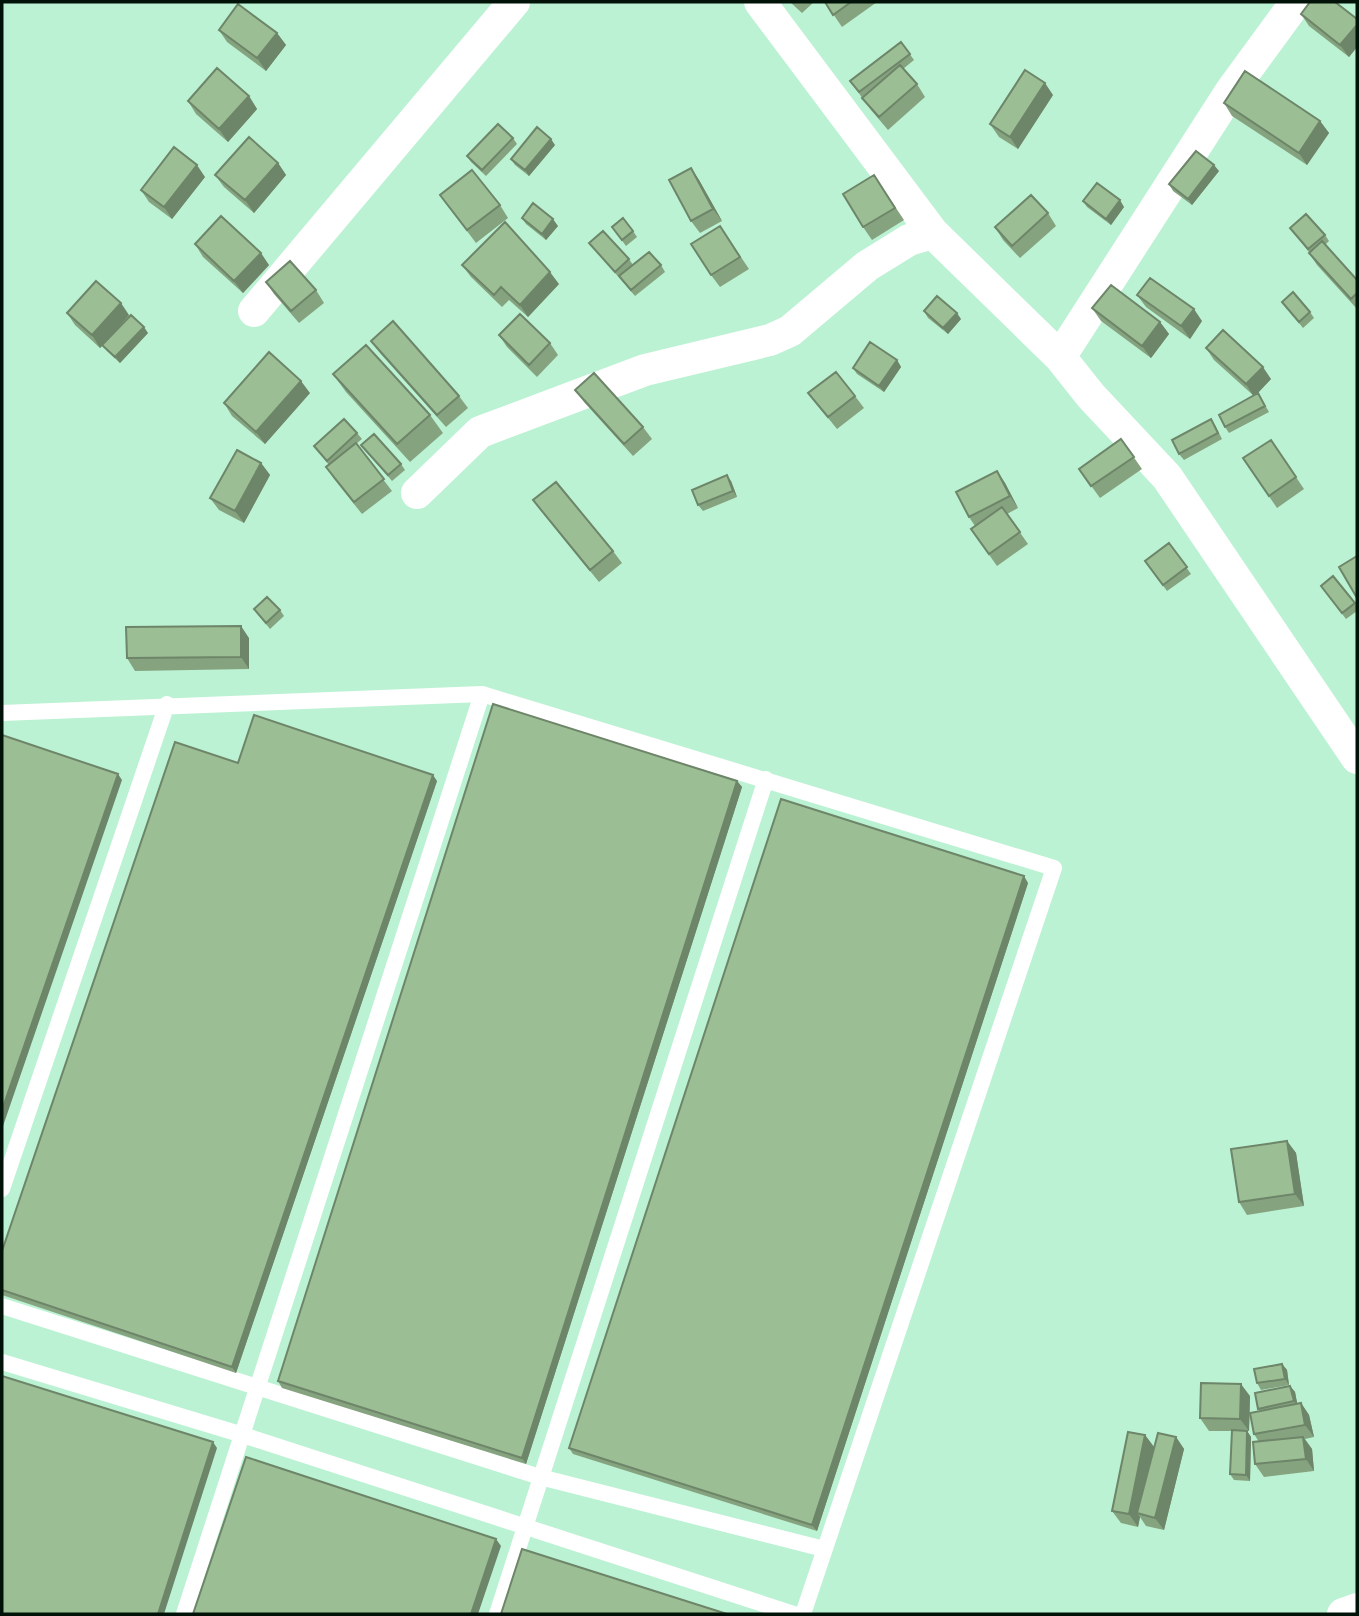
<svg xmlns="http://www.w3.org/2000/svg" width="1359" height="1616" font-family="'Space Grotesk',sans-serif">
<rect width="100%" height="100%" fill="#bbf2d3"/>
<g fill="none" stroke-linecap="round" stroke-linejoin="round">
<path stroke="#fff" stroke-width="16" d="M2 713 482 694 1054 868 803 1614
M2 1189 167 704
M2 1306 540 1477 824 1549
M2 1362 243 1435 794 1614
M184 1614 482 694
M497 1614 766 779"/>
<path stroke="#fff" stroke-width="32" d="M760 2 933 233 1060 357
M1296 2 1231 91 1060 357 1091 396 1167 477 1357 758
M254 311 514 2
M417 493 480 432 645 370 770 340 790 331 867 266 909 240 933 233
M1343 1614 1357 1609"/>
</g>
<path fill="#86a37f" d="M790 2H814L802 13Z
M825 2H877L842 27Z
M1301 14 1357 19V47L1349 57 1309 26Z
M219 30 277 33 286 45 266 71 227 42Z
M901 42 914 60 903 69 917 84 925 97 888 130 871 110 850 81Z
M1053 95 1018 149 999 137 990 124Z
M249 96 257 109 228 142 196 114 188 101Z
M1224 103 1320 121 1329 133 1307 165 1232 116Z
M513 138 517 144 486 176 471 162 467 156Z
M555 145 529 176 515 165 511 159Z
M278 163 286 175 254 213 224 187 215 175Z
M691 168 699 180 722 221 700 233 691 221Z
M1219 171 1192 205 1173 191 1169 184Z
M874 175 904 220 872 240 863 227Z
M205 177 172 219 149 202 141 190Z
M440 195 500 205 508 218 476 243Z
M1083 201 1124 207 1111 225 1087 207Z
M1048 213 1056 226 1020 258 1003 240 995 227Z
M522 218 558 226 546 240 526 224Z
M720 226 749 269 720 287 711 275Z
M612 227 633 231 637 237 626 246Z
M1290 228 1325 235 1329 241 1325 245 1357 280V309L1317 265 1309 253V252Z
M589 243 629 259 633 265H661L665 272 635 296Z
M195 244 269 265 243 293 203 257Z
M462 265 559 284 528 317 509 300 502 307 471 277Z
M266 282 316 290 324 303 299 323 274 294Z
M1137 295 1202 321 1190 339 1146 307Z
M1282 302 1310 312 1314 318 1303 328Z
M1092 308 1160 322 1169 334 1151 358 1101 321Z
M924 311 961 319 948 334 928 318Z
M67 313 129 315 114 333H148L120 363 107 351 103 345 100 348 75 325Z
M499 335 550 343 558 355 537 377 507 347Z
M371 341 459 396 468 408 446 427 380 353Z
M1206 348 1271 379 1256 395 1258 393 1269 412 1229 433 1225 427 1254 396 1214 360Z
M897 360 901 367 884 392 857 374 853 368Z
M333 374 430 415 443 433 410 462 346 392Z
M575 390 643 427 652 439 633 456 584 402Z
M310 393 265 444 232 416 224 403Z
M808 393 855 396 864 408 837 429Z
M1215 425 1222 439 1184 460 1179 454Z
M357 433 362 439 356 444 392 491 362 514 334 479 326 467 329 465 314 446Z
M1121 439 1142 469 1100 498 1079 469Z
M1271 440 1304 489 1277 508 1243 458Z
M361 445 401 464 405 470 392 481Z
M261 463 270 475 244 523 219 510 210 498Z
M997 471 1005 483 1018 508 1007 514 1028 544 997 566 971 529 975 526 969 517Z
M731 481 737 497 703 511 698 505Z
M533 500 613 551 622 563 599 582 542 512Z
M1169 543 1191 574 1167 591 1145 561Z
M1333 576 1357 606V611L1346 619 1321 586Z
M254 609 280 610 284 616 270 629Z
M249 638V669L135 671 127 658Z
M238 763 437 781 236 1373 2 1295V1251Z
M737 781 742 787 526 1464 282 1388 278 1381Z
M1028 883 817 1531 573 1454 569 1448Z
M1287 1141 1296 1153 1304 1206 1247 1215 1239 1202Z
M1282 1364 1287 1370 1289 1385 1261 1390 1257 1383Z
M1290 1386 1295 1392 1297 1404 1301 1403 1309 1415 1314 1437 1305 1439 1312 1449 1314 1471 1264 1477 1255 1464 1259 1442 1254 1434 1260 1411 1258 1409Z
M1250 1396 1249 1431H1247L1251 1437 1250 1481 1234 1480 1230 1474 1232 1431H1209L1200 1418Z
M1145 1435 1154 1447 1176 1437 1184 1449 1164 1530 1146 1526 1140 1517 1138 1527 1121 1523 1112 1511Z"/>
<path fill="#6d8568" d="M1357 25V47L1349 57 1340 45Z
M277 33 286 45 266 71 257 58Z
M1045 83 1053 95 1018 149 1010 137Z
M249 96 257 109 228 142 219 129Z
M1320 121 1329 133 1307 165 1299 153Z
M551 139 555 145 529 176 525 170Z
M278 163 286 175 254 213 245 200Z
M197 165 205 177 172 219 164 207Z
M1214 165 1219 171 1192 205 1188 199Z
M691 168 699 180 722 221 713 209Z
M1120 200 1124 207 1111 225 1106 219Z
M553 219 558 226 546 240 542 234Z
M261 253 269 265 243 293 234 281Z
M550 272 559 284 528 317 520 305Z
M121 303 129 315 100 348 92 335Z
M1194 309 1202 321 1190 339 1181 326Z
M957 313 961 319 948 334 943 328Z
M1160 322 1169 334 1151 358 1142 346Z
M144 327 148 333 120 363 115 357Z
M897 360 901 367 884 392 879 386Z
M1263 367 1271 379 1254 397 1246 384Z
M301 381 310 393 265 444 256 432Z
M261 463 270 475 244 523 235 511Z
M997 471 1005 483 1018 508 1010 496Z
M727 475 731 481 737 497 733 491Z
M241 626 249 638V669L241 657Z
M118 774 122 780 2 1129V1110Z
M433 775 437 781 236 1373 232 1367Z
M737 781 742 787 526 1464 522 1458Z
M1024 876 1028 883 817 1531 812 1525Z
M1287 1141 1296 1153 1304 1206 1295 1194Z
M1282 1364 1287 1370 1289 1385 1285 1379Z
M1241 1384 1250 1396 1249 1431 1240 1419Z
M1290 1386 1295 1392 1298 1407 1294 1401Z
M1301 1403 1309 1415 1314 1437 1305 1425Z
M1247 1431 1251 1437 1250 1481 1246 1475Z
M1145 1435 1154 1447 1137 1513 1140 1517 1138 1527 1129 1514Z
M1176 1437 1184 1449 1164 1530 1155 1518Z
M1303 1437 1312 1449 1314 1471 1306 1459Z
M213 1442 217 1448 164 1614H158Z
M496 1539 501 1546 478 1614H471Z"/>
<path fill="#9cbe94" stroke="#6d8568" stroke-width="2" d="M825 2H851L833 15Z
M1310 2H1335L1357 19V25L1340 45 1301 14Z
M238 4 277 33 257 58 219 30Z
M901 42 910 54 859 92 850 81Z
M900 65 917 84 879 117 862 98Z
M217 68 249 96 219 129 188 101Z
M1025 70 1045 83 1010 137 990 124Z
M1245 71 1320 121 1299 153 1224 103Z
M498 124 513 138 482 170 467 156Z
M537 127 551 139 525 170 511 159Z
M249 137 278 163 245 200 215 175Z
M174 147 197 165 164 207 141 190Z
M1196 151 1214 165 1188 199 1169 184Z
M691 168 713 209 691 221 669 180Z
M472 170 500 205 467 230 440 195Z
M874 175 895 208 863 227 843 194Z
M1097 183 1120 200 1106 219 1083 201Z
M1031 195 1048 213 1012 246 995 227Z
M533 203 553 219 542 234 522 218Z
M1306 214 1325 235 1308 249 1290 228Z
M221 216 261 253 234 281 195 244Z
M623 218 633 231 622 240 612 227Z
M505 222 550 272 520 305 501 287 494 295 462 265Z
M720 226 740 257 711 275 691 244Z
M603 231 629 259 615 272 589 243Z
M1322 241 1357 280V293L1351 299 1309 253Z
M649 252 661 265 631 290 619 276Z
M290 261 316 290 291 311 266 282Z
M1150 278 1194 309 1181 326 1137 295Z
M96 281 121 303 92 335 67 313Z
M1111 285 1160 322 1142 346 1092 308Z
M1293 292 1310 312 1299 322 1282 302Z
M937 296 957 313 943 328 924 311Z
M520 314 550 343 529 365 499 335Z
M131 315 144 327 115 357 102 345Z
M393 321 459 396 437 415 371 341Z
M1223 330 1263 367 1246 384 1206 348Z
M870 342 897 360 879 386 853 368Z
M366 345 430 415 397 444 333 374Z
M269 352 301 381 256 432 224 403Z
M836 372 855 396 828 417 808 393Z
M594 373 643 427 624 444 575 390Z
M1258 393 1265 406 1225 427 1219 415Z
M344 419 357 433 327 461 314 446Z
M1211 419 1218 433 1179 454 1172 440Z
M374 434 401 464 388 475 361 445Z
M1121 439 1134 457 1091 486 1079 469Z
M1271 440 1296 477 1269 496 1243 458Z
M356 443 384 479 354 502 326 467Z
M237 450 261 463 235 511 210 498Z
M997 471 1010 496 969 517 956 492Z
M727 475 733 491 698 505 692 490Z
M556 482 613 551 590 570 533 500Z
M1002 507 1020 532 989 554 971 529Z
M1169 543 1187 567 1163 585 1145 561Z
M1357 556V598L1339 567Z
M1333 576 1355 603 1342 613 1321 586Z
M267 597 280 610 266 623 254 609Z
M241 626V657L127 658 126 627Z
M493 704 737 781 522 1458 278 1381Z
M254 715 433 775 232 1367 2 1290V1251L175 742 238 763Z
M2 735 118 774 2 1110Z
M781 799 1024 876 812 1525 569 1448Z
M1287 1141 1295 1194 1239 1202 1231 1149Z
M1282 1364 1285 1379 1257 1383 1254 1369Z
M2 1376 213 1442 158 1614H2Z
M1201 1383 1241 1384 1240 1419 1200 1418Z
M1290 1386 1294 1401 1258 1409 1255 1393Z
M1301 1403 1305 1425 1254 1434 1250 1413Z
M1232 1430 1247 1431 1246 1475 1230 1474Z
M1128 1432 1145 1435 1129 1514 1112 1511Z
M1158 1433 1176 1437 1155 1518 1137 1513Z
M1303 1437 1306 1459 1255 1464 1253 1442Z
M246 1457 496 1539 471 1614H193Z
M522 1549 727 1614H501Z"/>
<rect width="1359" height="1616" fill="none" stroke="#011208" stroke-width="7"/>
</svg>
